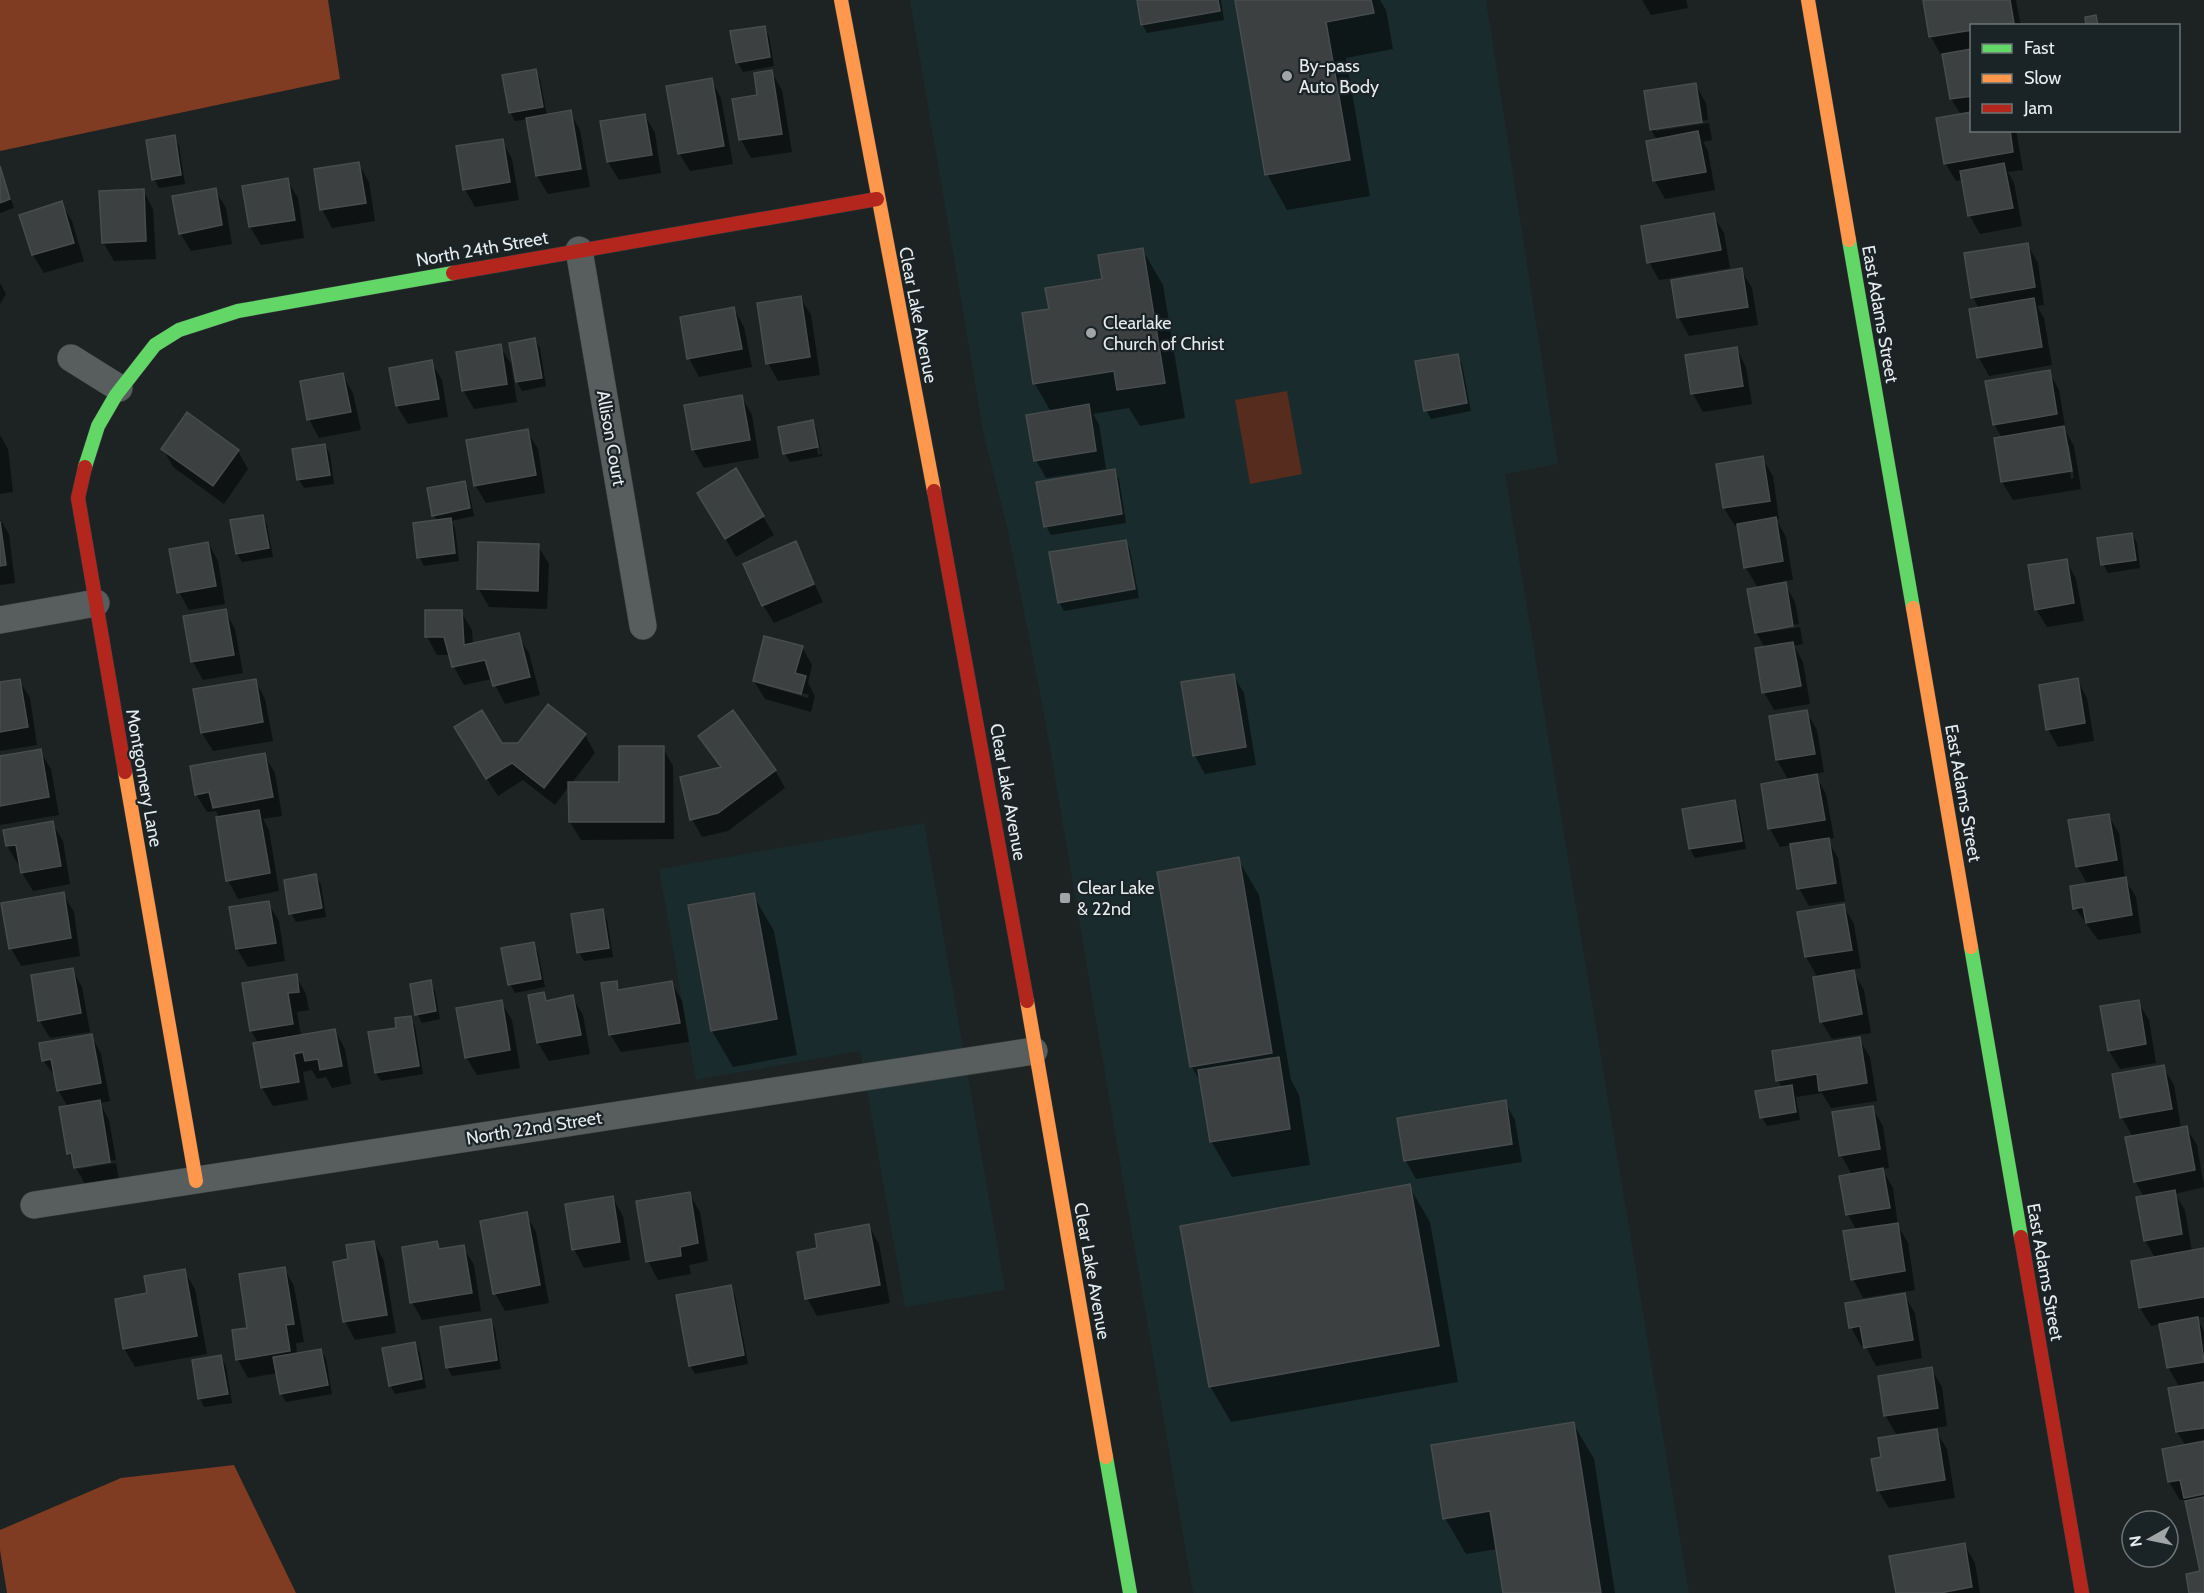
<svg xmlns="http://www.w3.org/2000/svg" width="2204" height="1593" font-family="Cabin,sans-serif">
<rect width="100%" height="100%" fill="#1d2223"/>
<path fill="#1a2b2d" d="M910 0H1486L1558 464 1505 474 1689 1593H1193L1044 713 1008 531 984 436Z
M924 823 1005 1290 905 1307 860 1051 696 1080 659 869Z"/>
<path fill="#562c1e" d="M1287 391 1302 474 1250 484 1235 400Z"/>
<path fill="#803c22" d="M0 0H328L340 79 0 151Z
M234 1465 296 1593H7L0 1550V1530L121 1478Z"/>
<path fill="#0007" fill-rule="evenodd" d="M1138 0H1221L1224 20 1147 33 1142 24Z
M1236 0H1380L1386 10 1393 49 1346 58 1370 196 1287 210 1267 174Z
M1642 0H1686L1688 8 1651 15Z
M1925 0H2016L2021 26H1972V130H2016L2023 170 2008 172 2014 183 2022 226 1980 234 1970 216 1963 180 1956 181 1945 163 1961 115 1951 99 1944 54 1941 55 1931 37Z
M764 27 769 36 774 66 743 72 738 63 732 33Z
M535 71 540 79 547 116 570 112 580 130 590 187 548 194 537 176 528 119 515 121 510 112Z
M771 71 782 90 792 152 751 158 741 140 734 100 759 96Z
M711 80 721 98 733 164 690 171 679 153Z
M1695 84 1706 103 1708 120 1656 128V131L1709 123 1712 140 1703 142 1708 151 1715 190 1665 199 1655 181 1657 140 1651 130 1646 92Z
M645 115 655 133 661 173 619 180 608 162Z
M174 137 179 146 185 184 159 188 154 179Z
M502 141 512 159 519 200 475 207 465 189Z
M358 163 369 182 375 221 332 228 322 209Z
M0 169 14 208 0 213Z
M287 180 298 198 304 238 261 245 250 227Z
M143 190 153 209 156 259 114 261 103 242Z
M215 190 226 208 232 244 191 251 180 233Z
M61 203 72 221 84 261 44 273 33 255Z
M1713 215 1724 233 1730 268 1659 280 1649 262Z
M2027 244 2038 263 2044 305 2037 306 2044 318 2052 365 1989 376 1979 358V309L1973 297Z
M1142 249 1163 285 1185 418 1140 426 1129 408 1093 414 1099 424 1106 469 1046 478 1036 460 1051 412 1035 384 1024 314 1050 310 1104 280Z
M1741 270 1752 288 1758 325 1689 336 1679 318 1673 281Z
M0 283 6 294 0 304Z
M800 297 811 315 820 375 778 381 768 363Z
M734 309 744 327 752 367 699 377 689 358Z
M535 340 540 348 546 386 522 391 517 382 511 344Z
M500 346 511 364 517 402 474 409 463 390Z
M1736 348 1746 367 1752 404 1703 412 1693 394Z
M1457 355 1462 364 1471 411 1431 419 1426 410Z
M431 362 442 380 448 417 408 424 397 406 391 369Z
M2049 372 2059 390 2066 432 2074 446 2081 489 2013 500 2002 482V438L1994 424ZM2066 445H2069L2074 478 2071 479Z
M342 374 353 393 361 430 319 438 309 419Z
M741 396 752 415 759 458 704 468 693 449Z
M812 421 817 430 822 456 790 462 785 454ZM813 429H816L821 454 818 455Z
M527 431 538 449 545 493 486 503 475 485Z
M0 435 8 449 13 492 0 494Z
M325 445 330 454 334 484 304 488 299 480Z
M163 449 238 451 248 469 224 504 173 467Z
M1762 458 1773 476 1779 519H1776L1786 537 1793 580 1783 581 1795 602 1799 624 1761 630V633L1800 627 1803 644 1794 646 1803 662 1810 704 1774 710 1764 692 1765 648 1756 632 1758 588 1746 568 1739 525 1735 526 1724 508Z
M736 471 774 535 736 557 699 493Z
M1114 471 1119 479 1126 523 1051 535 1046 526Z
M464 482 469 491 474 516 451 521 455 528 459 561 424 566 419 557 437 521 434 515Z
M262 516 267 525 273 557 242 562 237 554Z
M0 519 9 534 15 583 0 585Z
M2132 534 2137 543 2140 568 2108 573 2103 564Z
M1125 541 1130 550 1139 598 1064 611 1059 602Z
M795 542 823 602 774 623 763 605Z
M208 543 218 561 225 604 189 610 179 592Z
M538 546 549 564 547 609 489 607 478 588Z
M2066 560 2076 579 2084 621 2047 627 2036 609Z
M225 611 235 629 243 673 203 680 193 662 185 617Z
M461 612 472 630 473 645 518 635 529 653 540 695 505 704 492 679 464 685 454 667 451 655H437L427 637Z
M802 647 812 665 808 683 815 696 811 712 765 699 754 681ZM766 683 809 695 808 698 766 686Z
M1233 675 1244 693 1256 765 1205 774 1195 756Z
M19 680 30 698 37 745 0 751V683Z
M255 680 265 699 273 741 213 751 202 733Z
M2077 680 2087 698 2094 741 2058 747 2048 729Z
M1806 711 1817 730 1824 772 1815 774 1826 794 1834 838 1827 839 1838 858 1845 901 1809 906 1799 888 1791 845 1780 847 1770 829 1789 781 1777 760 1771 717Z
M585 735 595 753 571 784 621 783 663 748 673 766 674 839 581 840 570 822V785L555 805 523 780 498 796 466 746 519 745Z
M700 736 775 770 785 788 728 831 702 837 692 819 721 768Z
M40 751 51 769 59 815 0 825V758Z
M264 755 275 773 282 816 263 819 269 830 279 891 238 899 228 880 220 818 216 811 207 812 196 794Z
M1734 802 1739 811 1746 849 1695 858 1690 849 1684 810Z
M2108 815 2119 833 2125 879 2136 897 2141 933 2098 940 2075 908 2088 885 2078 867 2070 822Z
M52 823 63 841 70 884 33 891 22 873 21 863 18 864 7 846Z
M1238 859 1259 895 1291 1080 1299 1095 1310 1165 1232 1177 1211 1141 1202 1085 1192 1067Z
M316 876 321 885 326 917 296 922 291 913Z
M63 894 74 912 80 956 21 966 11 948Z
M753 895 774 931 797 1055 733 1067 712 1031 690 906Z
M268 903 279 921 285 961 248 967 237 949 231 909Z
M1843 905 1854 924 1861 968 1852 970 1864 990 1871 1033 1832 1039 1821 1021 1818 978 1806 957 1799 913Z
M602 911 607 920 613 957 584 961 579 953Z
M533 943 538 952 545 987 515 993 510 984Z
M72 969 82 987 90 1032 50 1038 39 1020Z
M296 976 306 994 309 1010 297 1012 301 1036 335 1031 345 1049 351 1084 332 1088 326 1077 317 1079 312 1070 303 1072 308 1100 273 1106 262 1088 255 1045 259 1044 251 1031Z
M430 982 435 991 440 1019 422 1023 417 1014Z
M616 982 621 991 672 983 682 1001 689 1042 621 1052 610 1034Z
M543 994 548 1002 572 997 583 1015 590 1054 549 1061 538 1043 530 996Z
M501 1002 512 1020 520 1068 477 1075 466 1057Z
M2138 1002 2149 1020 2156 1063 2120 1069 2109 1051Z
M410 1017 415 1026 423 1074 381 1081 376 1073 398 1029Z
M91 1035 101 1054 110 1101 100 1103 109 1120 116 1160 78 1166V1169L116 1163 119 1180 86 1186 68 1153V1107L58 1090 56 1078 43 1060Z
M1859 1039 1870 1057 1877 1101 1831 1108 1822 1093 1796 1097 1800 1120 1767 1126 1762 1117 1782 1088 1778 1080Z
M2163 1067 2174 1085 2181 1128 2186 1127 2197 1145 2204 1187 2175 1194 2185 1210 2192 1252 2204 1249V1317L2197 1318 2204 1331V1593H2191L2201 1572 2187 1500H2180L2169 1482 2186 1446 2177 1432 2170 1390 2180 1388 2168 1367 2161 1324 2151 1326 2140 1308 2155 1258 2145 1240 2144 1197 2135 1181 2133 1137 2122 1118 2114 1075Z
M1505 1102 1515 1120 1522 1162 1416 1179 1406 1161Z
M1872 1108 1883 1126 1889 1168 1882 1169 1893 1188 1898 1226 1908 1243 1915 1290 1863 1298 1853 1279 1857 1231 1848 1215 1852 1175 1841 1155Z
M1409 1186 1430 1222 1458 1382 1231 1422 1210 1386Z
M689 1194 700 1212 708 1261 689 1265 691 1274 658 1280 648 1261Z
M612 1197 623 1216 630 1260 584 1268 574 1249Z
M526 1214 536 1232 549 1303 505 1311 495 1293Z
M869 1226 879 1244 890 1303 817 1316 807 1298 819 1249Z
M374 1242 384 1261 396 1333 355 1340 345 1321 350 1260Z
M437 1243 441 1250 463 1247 474 1265 481 1311 422 1320 412 1302Z
M284 1268 294 1286 304 1342 296 1343 297 1354 321 1350 326 1359 332 1394 286 1402 281 1393 278 1373 248 1378 238 1360 233 1332 249 1329Z
M184 1271 195 1289 207 1354 135 1367 124 1348 149 1295Z
M730 1287 735 1295 748 1364 695 1374 690 1365Z
M1904 1295 1915 1313 1922 1358 1876 1366 1865 1345 1861 1346 1851 1327Z
M490 1320 495 1329 501 1369 452 1376 447 1367Z
M415 1344 420 1353 426 1388 395 1394 390 1385Z
M221 1357 226 1366 232 1403 204 1407 200 1398Z
M1931 1369 1942 1387 1947 1426 1896 1434 1885 1415Z
M1573 1423 1594 1459 1615 1593H1505L1497 1549 1466 1554 1445 1518Z
M1936 1431 1947 1449 1955 1498 1889 1508 1878 1490 1883 1458Z
M1964 1544 1975 1563 1980 1593H1897Z"/>
<path fill="#3c4041" stroke="#484c4d" stroke-width="1.5" d="M1137 0H1218L1220 11 1141 25Z
M1235 0H1371L1374 13 1326 22 1350 160 1265 175Z
M1923 0H2010L2014 23 1972 26V30L1929 37Z
M2096 15 2098 26H2086L2085 17Z
M765 26 770 57 736 63 730 31Z
M1972 49V96L1950 99 1942 54Z
M536 69 543 107 509 113 502 75Z
M772 70 782 134 739 140 732 99 757 95 754 73Z
M712 78 724 146 678 154 666 86Z
M1696 83 1702 122 1650 130 1644 91Z
M571 110 581 169 536 176 526 118Z
M1972 112V130H2010L2013 152 1944 164 1936 118Z
M645 114 652 155 607 162 600 121Z
M1698 131 1706 172 1653 181 1646 141Z
M175 135 181 175 152 180 146 140Z
M503 139 510 182 463 190 456 146Z
M359 162 366 203 320 210 314 169Z
M2004 163 2013 208 1968 216 1960 171Z
M0 166 10 199 0 203Z
M288 178 295 220 249 227 242 186Z
M216 188 222 225 179 234 172 196Z
M144 189 146 241 102 243 99 191Z
M62 201 74 243 32 255 19 215Z
M1714 213 1721 250 1647 263 1641 226Z
M2028 243 2035 287 1971 298 1964 253Z
M1143 248 1165 383 1117 390 1114 371 1033 384 1022 313 1049 309 1045 288 1102 279 1098 255Z
M1742 268 1748 307 1677 318 1671 280Z
M801 296 810 357 766 364 757 303Z
M2034 298 2042 347 1977 358 1969 309Z
M734 307 742 349 687 359 680 317Z
M535 338 542 378 516 382 509 343Z
M501 344 507 384 462 391 456 352Z
M1737 347 1743 386 1691 394 1685 355Z
M1458 354 1467 403 1424 411 1415 361Z
M432 360 439 399 396 406 389 368Z
M2050 370 2057 414 1993 425 1985 381Z
M343 373 351 412 307 420 300 381Z
M742 395 750 440 692 450 684 405Z
M1089 404 1096 451 1034 461 1026 415Z
M187 412 239 450 213 486 161 449Z
M813 420 818 447 783 454 778 427Z
M2064 426 2072 471 2001 482 1994 438Z
M528 429 536 475 474 486 466 440Z
M325 444 330 475 297 480 292 449Z
M1763 456 1770 501 1723 508 1716 464Z
M736 468 764 516 725 539 697 493Z
M1115 469 1122 514 1044 527 1036 482Z
M465 481 470 508 432 516 427 488Z
M263 515 269 548 236 554 230 520Z
M1776 517 1783 561 1744 568 1737 524Z
M451 518 455 553 417 558 413 523Z
M0 521 6 565 0 566Z
M2132 533 2136 560 2101 565 2097 538Z
M1126 540 1135 589 1058 603 1049 552Z
M796 541 814 584 762 606 743 564Z
M208 542 216 586 177 593 169 549Z
M478 542 539 544 538 591 477 589Z
M2067 559 2074 603 2035 610 2028 565Z
M1786 582 1793 626 1755 633 1747 589Z
M226 609 234 655 191 662 183 616Z
M425 610H462L464 645 519 633 530 677 493 686 485 660 452 667 444 637H425Z
M764 636 803 646 795 673 806 676 801 694 753 681Z
M1793 642 1801 686 1762 693 1755 648Z
M1234 674 1246 747 1193 756 1181 682Z
M2078 678 2085 723 2046 730 2039 685Z
M20 679 28 727 0 732V682Z
M256 679 263 722 201 733 193 689Z
M548 704 586 734 544 788 512 763 486 779 454 727 482 710 502 743H518Z
M733 710 776 770 718 813 690 820 680 777 721 767 698 736Z
M1807 710 1815 754 1776 760 1769 716Z
M619 746H664V822H569L568 782H619Z
M41 749 49 797 0 806V756Z
M265 753 273 797 213 808 209 792 195 795 190 766Z
M1817 774 1825 820 1768 829 1761 784Z
M1735 800 1742 841 1689 849 1682 809Z
M259 810 270 873 226 881 216 817Z
M2109 814 2117 860 2076 867 2068 820Z
M53 821 61 866 21 873 16 845 6 846 3 830Z
M1829 838 1836 883 1797 889 1790 844Z
M1239 857 1272 1053 1190 1067 1157 872Z
M316 874 322 908 289 914 284 880Z
M2126 877 2132 915 2086 923 2083 907 2073 909 2070 886Z
M64 892 71 938 9 949 1 903Z
M754 893 777 1019 711 1031 688 905Z
M269 901 276 943 236 949 229 907Z
M1844 904 1852 950 1805 957 1797 912Z
M603 909 609 948 577 953 571 914Z
M534 942 541 979 508 985 501 948Z
M73 968 81 1013 38 1021 31 975Z
M1854 970 1862 1014 1820 1022 1813 977Z
M297 974 299 992 288 993 293 1024 250 1031 242 983Z
M431 980 436 1011 415 1015 410 984Z
M617 981 618 990 672 981 680 1023 609 1035 601 983Z
M544 992 546 1001 573 995 581 1035 537 1043 528 995Z
M502 1000 510 1050 465 1058 456 1008Z
M2139 1000 2146 1044 2108 1051 2100 1006Z
M411 1016 419 1066 375 1073 368 1032 396 1028 395 1018Z
M335 1029 342 1066 320 1070 318 1059 305 1061 303 1052 294 1054 299 1082 261 1088 253 1043Z
M92 1034 101 1083 57 1091 51 1059 42 1061 39 1043Z
M1860 1037 1867 1083 1819 1091 1817 1074 1776 1081 1772 1051Z
M1279 1057 1290 1129 1210 1142 1198 1070Z
M2164 1065 2172 1109 2120 1118 2112 1074Z
M1792 1085 1796 1112 1760 1118 1755 1091Z
M100 1100 110 1162 74 1168 71 1153 67 1154 59 1107Z
M1506 1100 1512 1144 1404 1161 1397 1118Z
M1873 1106 1880 1149 1839 1156 1832 1112Z
M2187 1126 2195 1170 2134 1182 2125 1137Z
M1883 1168 1890 1208 1846 1215 1839 1176Z
M1410 1184 1439 1346 1209 1387 1180 1226Z
M2175 1190 2182 1234 2144 1241 2136 1197Z
M690 1192 698 1243 680 1247 681 1256 646 1262 636 1201Z
M613 1196 620 1242 572 1250 565 1204Z
M527 1212 540 1285 493 1294 480 1221Z
M1898 1223 1905 1271 1851 1280 1843 1231Z
M869 1224 880 1285 805 1299 797 1252 817 1248 815 1234Z
M374 1241 387 1315 343 1322 333 1262 348 1259 346 1245Z
M437 1241 439 1249 464 1245 472 1293 410 1303 402 1247Z
M2204 1248V1297L2139 1308 2131 1261Z
M285 1267 294 1324 286 1325 290 1351 236 1360 232 1330 247 1328 239 1274Z
M185 1269 197 1336 123 1349 115 1299 147 1293 144 1276Z
M731 1285 744 1355 689 1366 676 1295Z
M1905 1293 1913 1340 1864 1348 1860 1326 1849 1328 1845 1303Z
M2198 1317 2204 1362 2167 1368 2159 1324Z
M491 1319 497 1360 446 1368 440 1327Z
M415 1342 422 1379 389 1386 382 1348Z
M321 1349 328 1385 280 1394 273 1357Z
M221 1355 228 1394 198 1399 192 1360Z
M1932 1367 1938 1408 1884 1416 1878 1376Z
M2204 1382V1428L2176 1432 2168 1388Z
M1574 1422 1601 1593H1503L1490 1511 1443 1519 1431 1445Z
M1937 1429 1945 1480 1877 1491 1871 1459 1881 1457 1878 1438Z
M2204 1441V1494L2184 1498 2180 1480 2168 1482 2162 1449Z
M2204 1497V1593H2189L2186 1574 2200 1571 2185 1501Z
M1965 1543 1972 1587 1940 1593H1896L1889 1556Z"/>
<g fill="none" stroke-linecap="round" stroke-linejoin="round">
<defs>
<path id="street" d="M579 250 643 626
M71 358 119 388
M0 620 96 603
M34 1205 1034 1051"/>
<path id="fast" d="M1849 240 1913 608
M85 467 98 426 116 395 155 345 179 330 238 311 453 273
M1971 947 2021 1237
M1106 1457 1130 1593"/>
<path id="slow" d="M841 0 934 491
M1808 0 1849 240
M1913 608 1971 947
M125 772 196 1181
M1027 1001 1106 1457"/>
<path id="jam" d="M453 273 877 199
M85 467 78 498 125 772
M934 491 1027 1001
M2021 1237 2082 1593"/>
</defs>
<use href="#street" stroke="#373c3d" stroke-width="28"/>
<use href="#fast" stroke="#373c3d" stroke-width="15"/>
<use href="#slow" stroke="#373c3d" stroke-width="15"/>
<use href="#jam" stroke="#373c3d" stroke-width="15"/>
<use href="#street" stroke="#585d5e" stroke-width="27"/>
<use href="#fast" stroke="#63d668" stroke-width="14"/>
<use href="#slow" stroke="#ff974d" stroke-width="14"/>
<use href="#jam" stroke="#b3261e" stroke-width="14"/>
</g>
<g fill="#a0a5a6" stroke="#1a2426" stroke-width="2">
<circle cx="1287" cy="76" r="6"/>
<circle cx="1091" cy="333" r="6"/>
<rect x="1059" y="892" width="12" height="12" rx="3"/>
</g>
<g text-anchor="middle" stroke-width="4.5" stroke-linejoin="round" paint-order="stroke">
<g font-size="18" fill="#e6eced" stroke="#1a2426" text-anchor="start">
<text x="1299" y="72">By-pass<tspan x="1299" dy="21">Auto Body</tspan></text>
<text x="1103" y="329">Clearlake<tspan x="1103" dy="21">Church of Christ</tspan></text>
<text x="1077" y="894">Clear Lake<tspan x="1077" dy="21">&amp; 22nd</tspan></text>
</g>
<g font-size="18" fill="#e6eced" stroke="#1a2426">
<text transform="translate(482 249) rotate(-10)" y="6">North 24th Street</text>
<text transform="translate(1880 314) rotate(80)" y="6">East Adams Street</text>
<text transform="translate(918 315) rotate(79)" y="6">Clear Lake Avenue</text>
<text transform="translate(611 438) rotate(80)" y="6">Allison Court</text>
<text transform="translate(144 778) rotate(80)" y="6">Montgomery Lane</text>
<text transform="translate(1008 792) rotate(80)" y="6">Clear Lake Avenue</text>
<text transform="translate(1963 793) rotate(80)" y="6">East Adams Street</text>
<text transform="translate(534 1128) rotate(-9)" y="6">North 22nd Street</text>
<text transform="translate(1092 1271) rotate(80)" y="6">Clear Lake Avenue</text>
<text transform="translate(2045 1272) rotate(80)" y="6">East Adams Street</text>
</g>
</g>
<rect x="1970" y="24" width="210" height="108" fill="#1a2426" stroke="#6c7476" stroke-width="1.5"/>
<rect x="1982" y="44" width="30" height="9" fill="#63d668" stroke="#6c7476" stroke-width="1.5"/>
<text x="2024" y="54" font-size="18" fill="#e6eced">Fast</text>
<rect x="1982" y="74" width="30" height="9" fill="#ff974d" stroke="#6c7476" stroke-width="1.5"/>
<text x="2024" y="84" font-size="18" fill="#e6eced">Slow</text>
<rect x="1982" y="104" width="30" height="9" fill="#b3261e" stroke="#6c7476" stroke-width="1.5"/>
<text x="2024" y="114" font-size="18" fill="#e6eced">Jam</text>
<g transform="translate(2150 1539) rotate(261)"><circle r="28" fill="#1a2426" stroke="#6c7476" stroke-width="1.5"/>
<path d="M0-4.5L10 22L0 15L-10 22Z" fill="#a0a5a6"/>
<text y="-9" font-size="16" font-weight="bold" text-anchor="middle" fill="#e6eced">N</text>
</g>
</svg>
